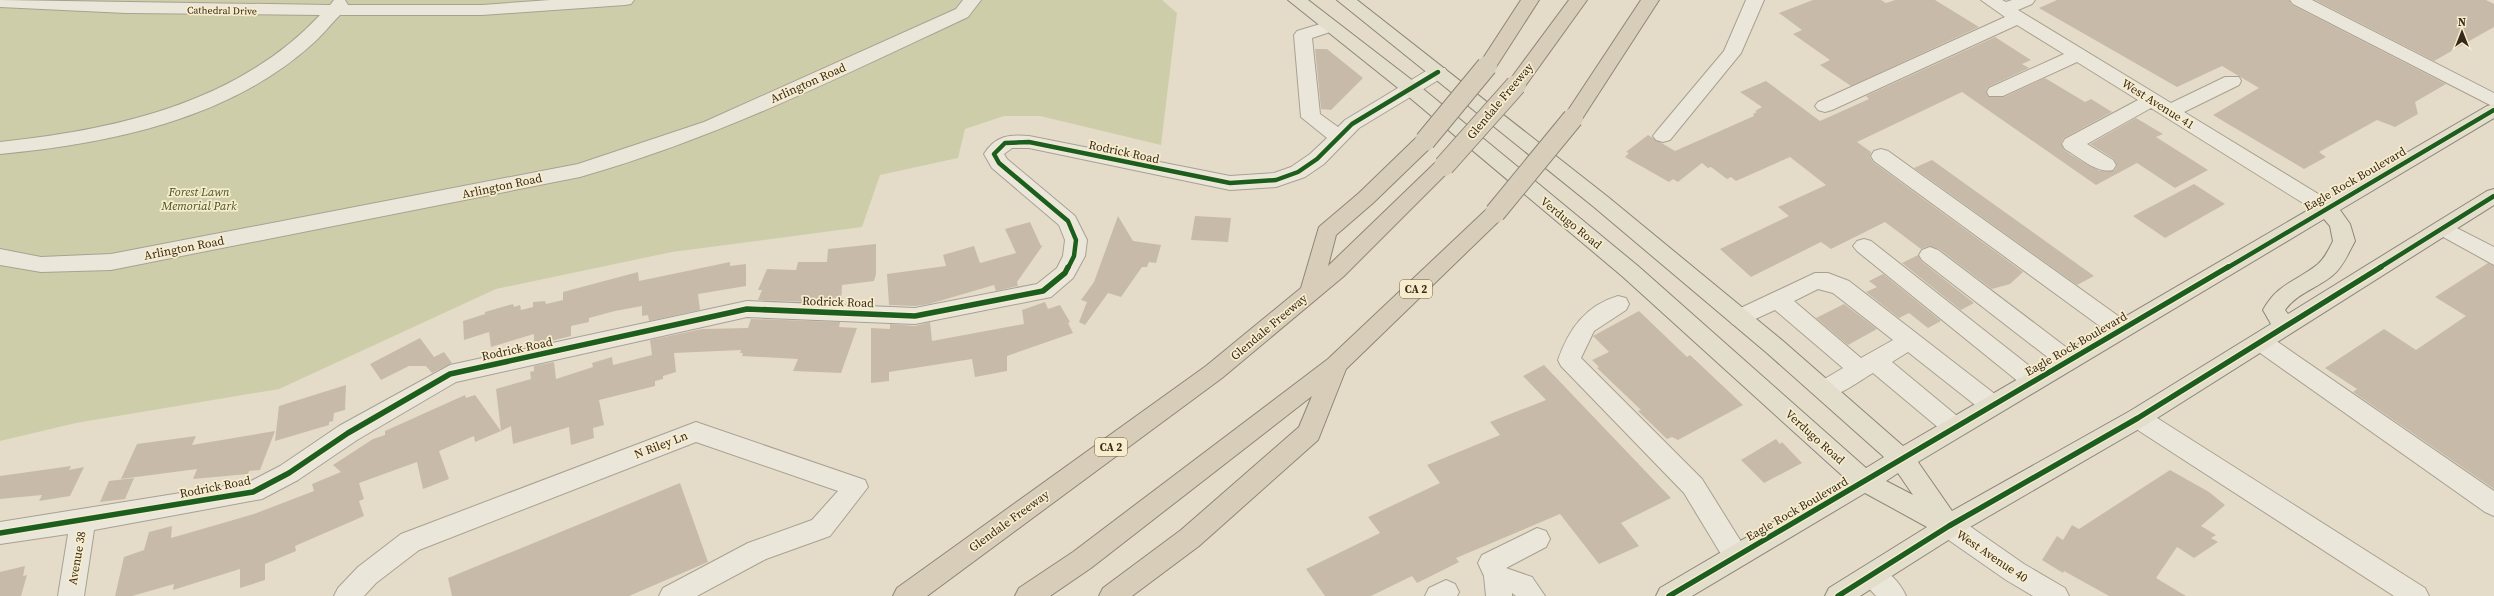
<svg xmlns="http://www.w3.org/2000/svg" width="2494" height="596" font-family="'Source Serif 4',serif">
<rect width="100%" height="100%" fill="#e4dcc8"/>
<path fill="#cdcea9" d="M0 0H1162L1177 13 1161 145 1040 116H1004L965 129 958 158 880 175 862 227 672 252 496 289 279 389 76 423 0 441Z"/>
<path fill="#c8baa9" d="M1813 0H1881L1886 3 1895 0H1935L1979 27 1851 86 1820 65 1830 60 1793 34 1802 30 1779 13Z
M2057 0H2289L2292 5 2446 84 2415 102 2418 114 2395 127 2377 120 2319 152 2326 157 2304 169 2213 115 2259 88 2222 66 2177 87 2039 8Z
M2315 0H2486L2494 4V27L2434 61Z
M1995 37 2031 60 2022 64 2029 68 1988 87 1986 91 1988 97H2004L2045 78 2085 102 2091 99 2112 112 2064 138 2061 143 2064 150 2081 161 2100 171H2114L2117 166 2114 159 2090 144 2136 118 2163 134 2156 137 2208 170 2175 188 2137 163 2096 185 1962 92 1857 142 1871 152 1870 157 1873 162 2023 272 2010 284 1992 289 1939 249 1929 246 1921 249 1885 222 1831 249 1821 242 1751 277 1720 249 1789 216 1778 207 1826 185 1790 157 1736 181 1731 177 1727 179 1711 167 1708 168 1702 163 1678 182 1673 179 1669 182 1625 157 1629 153 1626 152 1648 135 1675 151 1754 116 1753 114 1757 112 1755 111 1762 107 1740 92 1766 81 1820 121 1869 99 1866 96Z
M1315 49H1327L1363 78 1331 110 1321 109Z
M1932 160 2094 276 2077 285 1914 168Z
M2194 184 2225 204 2165 238 2133 216Z
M1118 216 1133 241 1161 245 1156 263 1149 262 1147 267H1142L1121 297 1108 293 1085 325 1079 322 1087 302 1081 300 1094 282Z
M1195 216 1231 218 1228 242 1191 240Z
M1030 222 1041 246 1043 245 1017 282 1018 286 996 291 994 285 929 304 915 306 889 305 887 274 946 266 943 255 974 246 980 263 1016 253 1005 229Z
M876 244V274L874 281 842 285 841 303 758 300 762 290H758L767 269 796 270 798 262H827L828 249Z
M1918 255 1921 261 1974 303 1961 310 1902 263Z
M730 262V266L746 264V286L698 294 700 310 649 321 648 315 642 316V306L615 311 589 318V322L571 326V336L534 345V334L491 347 489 332 464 340 463 321 485 314V312L513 304 514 307 520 305 521 310 533 307V302L545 301 546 304 563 300V292L638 272 639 281Z
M2488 263 2494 266V489L2353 392 2357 389 2325 368 2384 329 2416 350 2466 316 2435 297Z
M1883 274 1941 321 1928 328 1909 313 1899 318 1866 292 1877 287 1869 281Z
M1045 302 1048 309 1060 305 1070 322 1068 323 1073 333 1007 356V371L975 377 972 359 889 372V381L871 383V328L890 329V324L915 326 930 322 932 341 1024 324 1022 310Z
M1844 304 1877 329 1848 345 1816 318Z
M1639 311 1687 357 1690 355 1743 405 1678 440 1672 437 1667 439 1638 411 1641 410 1597 368 1599 367 1592 360 1609 352 1593 336Z
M751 319 840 322 839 327 857 328 841 373 793 371 798 359 742 356 743 353H740L741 350 674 353 676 372 663 376V379L655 381V386L599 400 604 425 593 428 594 438 571 445 569 427 513 444 511 426 501 431 496 389 531 379 530 372 534 371V366L554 362 556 379 593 367 592 363 612 357 613 365 652 355 650 340 702 329 748 328Z
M420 338 434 357 444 352 452 363 432 373 426 366H409L381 380 370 364Z
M1544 365 1671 498 1621 523 1639 546 1599 564 1560 514 1456 558 1459 562 1417 583 1412 576 1371 596H1325L1306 569 1380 533 1368 517 1440 483 1427 465 1500 435 1490 422 1546 400 1523 376Z
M346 385 345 410 334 413 333 421 329 422V425L275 441 279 406Z
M465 395 466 398 475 395 501 431 475 442 474 436 439 451 449 479 423 489 417 462 359 483 364 499 359 501 364 516 295 546 296 551 265 564V580L240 588V569L173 590 174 584 132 596H115L124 557 144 550 149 532 172 526 171 538 254 514 314 491 312 484 341 472 333 465 373 439 385 435V431Z
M275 431 260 470 249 471 248 474 193 479 197 469 121 479 137 444 196 436 192 445Z
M1776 439 1780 444 1782 442 1802 463 1764 483 1741 460Z
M71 466 69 470 84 467 70 496 39 501 42 495 0 499V476Z
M2170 470 2209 492 2225 505 2201 526 2216 535 2211 538 2218 542 2194 558 2177 547 2156 578 2186 596H2109L2064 571 2063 573 2042 560 2057 536 2063 540 2072 525 2079 529Z
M134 478 125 499 100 502 109 481Z
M680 483 708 562 629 596H452L448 578Z
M25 566 23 576 27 575 21 596H0V572Z"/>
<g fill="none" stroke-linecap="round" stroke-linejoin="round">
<defs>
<path id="minor" d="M0 0 330 5 334 0H345L348 5H482L550 0H634L631 4 625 5 482 15H340C330 25 321 37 310 46 227 120 107 144 0 154V142C115 130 238 103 320 15L126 13 0 7Z
M963 0H981L968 17C842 76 715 139 580 177L111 270 41 272 0 265V249L41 257 111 254 578 164 704 122 956 9Z
M1746 0H1764L1741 53 1670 140 1663 142 1656 140 1653 136 1656 132 1724 51Z
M1981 0H2002L2006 2 2012 0H2035L2032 4 2018 10 2171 103 2225 77H2239L2241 81 2239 85 2184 112 2333 203 2336 208 2333 213 2326 215 2319 213 2151 108 2087 144 2113 160 2116 165 2113 170C2097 174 2079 157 2065 149L2062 144 2065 139 2138 100 2077 62 2003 96H1989L1987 92 1989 88 2064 54 2017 25 1832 110 1825 112 1818 110 1815 106 1818 102 2005 17Z
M2290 0H2312L2494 93V107L2293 4Z
M1330 21 1336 22 1339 26 1336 30 1312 38 1320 114 1338 127 1345 120 1431 68H1445L1447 72 1445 76 1359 128 1324 164 1305 177 1276 187 1230 190 1029 148H1012L1004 154 1007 159 1075 216 1087 240 1085 256 1073 278 1051 297 915 324 747 317 456 382 357 440 298 480 262 499 94 530 84 596H58L68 534 0 544V522L249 482 280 466 339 426 450 365 747 301 915 308 1037 284 1057 268 1063 256 1065 240 1059 225 992 168 984 154C995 136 1009 134 1029 136L1230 176 1274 173 1291 167 1310 154 1327 138 1301 117 1294 35 1297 31Z
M1881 149 1888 151 2128 323 2131 329 2128 335 2120 337 2112 335 1874 161 1871 156 1874 151Z
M2443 221 2494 247V265L2436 233 2433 228 2436 223Z
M1864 239 1871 241 2041 375 2045 381 2041 387 2033 390 2025 387 1857 251 1853 246 1857 241Z
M1930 247 1938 250 2075 354 2078 360 2075 366 2067 369 2059 366 1922 260 1919 255 1922 250Z
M1815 273H1828L1849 281 2000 398 2004 405 2000 412 1992 414 1984 412 1908 352 1892 362 1962 420 1966 427 1962 434 1954 437 1946 434 1873 373C1857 382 1834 402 1816 396L1812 390 1816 384 1843 368 1775 310 1740 326 1732 324 1729 318 1732 312ZM1818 289 1833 293 1893 340 1861 358 1794 301Z
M1618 296 1626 298 1629 304 1626 310 1594 331 1581 358 1702 479 1745 548 1749 556 1745 564 1736 567 1727 564 1684 493 1561 366 1558 360C1569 329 1585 306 1618 296Z
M2261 333 2269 336 2494 491V516L2485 512 2253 348 2250 342 2253 336Z
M2138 409 2146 411 2425 588 2429 596H2394L2130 425 2126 418 2130 411Z
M696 422 865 480 868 487 830 536 766 559 697 596H659L663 588 748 543 812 520 838 491 696 442 419 550 376 583 364 596H334L338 588 358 567 401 534Z
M1949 515 1958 518 2024 564 2065 588 2069 596H2033L2006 580 1940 534 1936 526 1940 518Z
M1537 528 1546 531 1550 539 1546 547 1506 568 1532 577 1545 596H1516L1512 593V596H1486L1484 576 1478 563 1482 555Z
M1873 564C1887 569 1900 582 1906 596H1876L1864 583 1860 575 1864 567Z
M1446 580 1455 584 1459 592 1457 596H1425L1429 588Z"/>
<path id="major" d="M1288 0H1308L1417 84 1638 266 1866 468 1884 457 1767 353 1594 207 1337 0H1357L1608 197 1783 341 1903 446 2487 106 2494 104V118L2340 210 2350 224 2355 241C2349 252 2343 267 2333 275 2318 288 2297 293 2285 310L2288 314 2487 191 2494 189V205L2146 425 1958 534 1860 596H1825L1829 588 1927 527 1865 493 1692 596H1656L1660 588 1846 479 1622 276 1403 92ZM2324 219 2330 226 2333 241C2329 249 2325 258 2318 264 2296 282 2278 283 2263 310L2271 324 2130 411 1952 511 1918 462ZM1898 473 1913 495 1886 481Z"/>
<path id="highway" d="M1521 0H1539L1494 70H1480L1478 66Z
M1569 0H1587L1523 89H1509L1507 85 1509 81Z
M1641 0H1659L1580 122 1573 124 1566 122 1563 118Z
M1425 135 1432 136 1435 141 1432 146 1373 203 1336 235 1328 266 1437 161 1444 159 1451 161 1454 166 1344 276 1222 378 927 596H893L897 588 1206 366 1301 288 1319 227 1359 193 1418 136Z
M1495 206 1502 208 1505 213 1502 218 1346 369 1318 440 1199 546 1132 596H1099L1103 588 1181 530 1299 427 1312 396 1091 568 1050 596H1015L1019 588 1073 552 1328 359 1488 208Z"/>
</defs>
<use href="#minor" stroke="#a8a192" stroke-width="2"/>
<use href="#major" stroke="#8e8679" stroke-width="2"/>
<use href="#highway" stroke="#8e8679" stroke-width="2"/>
<use href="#minor" fill="#ebe6da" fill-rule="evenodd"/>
<use href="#major" fill="#e3ddcb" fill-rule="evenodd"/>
<use href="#highway" fill="#d7cdb9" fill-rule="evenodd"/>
<defs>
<path id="highway-bridge" d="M1425 141 1487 66
M1444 166 1516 85
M1495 213 1573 118"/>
</defs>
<use href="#highway-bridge" stroke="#8e8679" stroke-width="22" stroke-linecap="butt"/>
<use href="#highway-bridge" stroke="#d7cdb9" stroke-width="20"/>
<defs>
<path id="cycleway-far1" d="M1068 268 1074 256 1076 240 1068 221 999 163 994 154 1005 143 1029 142 1230 183 1276 180 1298 172 1317 159 1352 124 1438 72
M2227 268 2494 110
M2379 268 2494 196"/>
<path id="cycleway" d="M0 533 253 492 289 473 348 433 450 374 747 309 915 316 1043 291 1065 273 1068 267
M1669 596 2228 267
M1838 596 1949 526 2138 418 2381 267"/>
</defs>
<use href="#cycleway-far1" stroke="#f7eccc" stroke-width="6"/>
<use href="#cycleway" stroke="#f7eccc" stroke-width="8"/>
<use href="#cycleway-far1" stroke="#1b5e20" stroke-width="4.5"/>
<use href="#cycleway" stroke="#1b5e20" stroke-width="5.5"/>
</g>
<g text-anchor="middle" stroke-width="3.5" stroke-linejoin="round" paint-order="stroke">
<g font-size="10" fill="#36291b" stroke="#f7eccc">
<text transform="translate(222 10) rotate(1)" y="4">Cathedral Drive</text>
</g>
<g fill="#f7eccc" stroke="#706450" stroke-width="1">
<rect x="1400" y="280" width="32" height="18" rx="3"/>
<rect x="1095" y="438" width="32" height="18" rx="3"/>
</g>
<g font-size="11" font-weight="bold" fill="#36291b">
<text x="1416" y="293">CA 2</text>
<text x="1111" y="451">CA 2</text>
</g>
<g font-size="12" fill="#36291b" stroke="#f7eccc">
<text transform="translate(808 83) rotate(-24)" y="4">Arlington Road</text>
<text transform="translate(1500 101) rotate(-50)" y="4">Glendale Freeway</text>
<text transform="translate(2158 104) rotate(32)" y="4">West Avenue 41</text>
<text transform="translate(1124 152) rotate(12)" y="4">Rodrick Road</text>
<text transform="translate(2355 179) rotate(-30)" y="4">Eagle Rock Boulevard</text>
<text transform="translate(502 186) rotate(-12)" y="4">Arlington Road</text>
<text transform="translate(1571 223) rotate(39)" y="4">Verdugo Road</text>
<text transform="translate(184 248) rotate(-11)" y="4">Arlington Road</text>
<text transform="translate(838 302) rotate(2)" y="4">Rodrick Road</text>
<text transform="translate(1269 327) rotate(-40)" y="4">Glendale Freeway</text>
<text transform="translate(2076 344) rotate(-30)" y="4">Eagle Rock Boulevard</text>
<text transform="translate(517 349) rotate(-12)" y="4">Rodrick Road</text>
<text transform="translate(1815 437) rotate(42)" y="4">Verdugo Road</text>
<text transform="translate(661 445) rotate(-21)" y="4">N Riley Ln</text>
<text transform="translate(215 487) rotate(-11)" y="4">Rodrick Road</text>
<text transform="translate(1797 509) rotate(-30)" y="4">Eagle Rock Boulevard</text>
<text transform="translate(1009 521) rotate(-36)" y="4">Glendale Freeway</text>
<text transform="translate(1992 556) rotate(34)" y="4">West Avenue 40</text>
<text transform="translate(77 558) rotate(-80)" y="4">Avenue 38</text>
</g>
<g font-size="12" font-style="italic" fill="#455420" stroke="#f7eccc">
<text x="199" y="196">Forest Lawn<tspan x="199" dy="14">Memorial Park</tspan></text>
</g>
</g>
<g transform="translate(2462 32)" stroke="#f7eccc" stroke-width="3" paint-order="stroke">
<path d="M0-3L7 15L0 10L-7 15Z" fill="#36291b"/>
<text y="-6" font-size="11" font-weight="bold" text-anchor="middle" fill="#36291b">N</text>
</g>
</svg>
